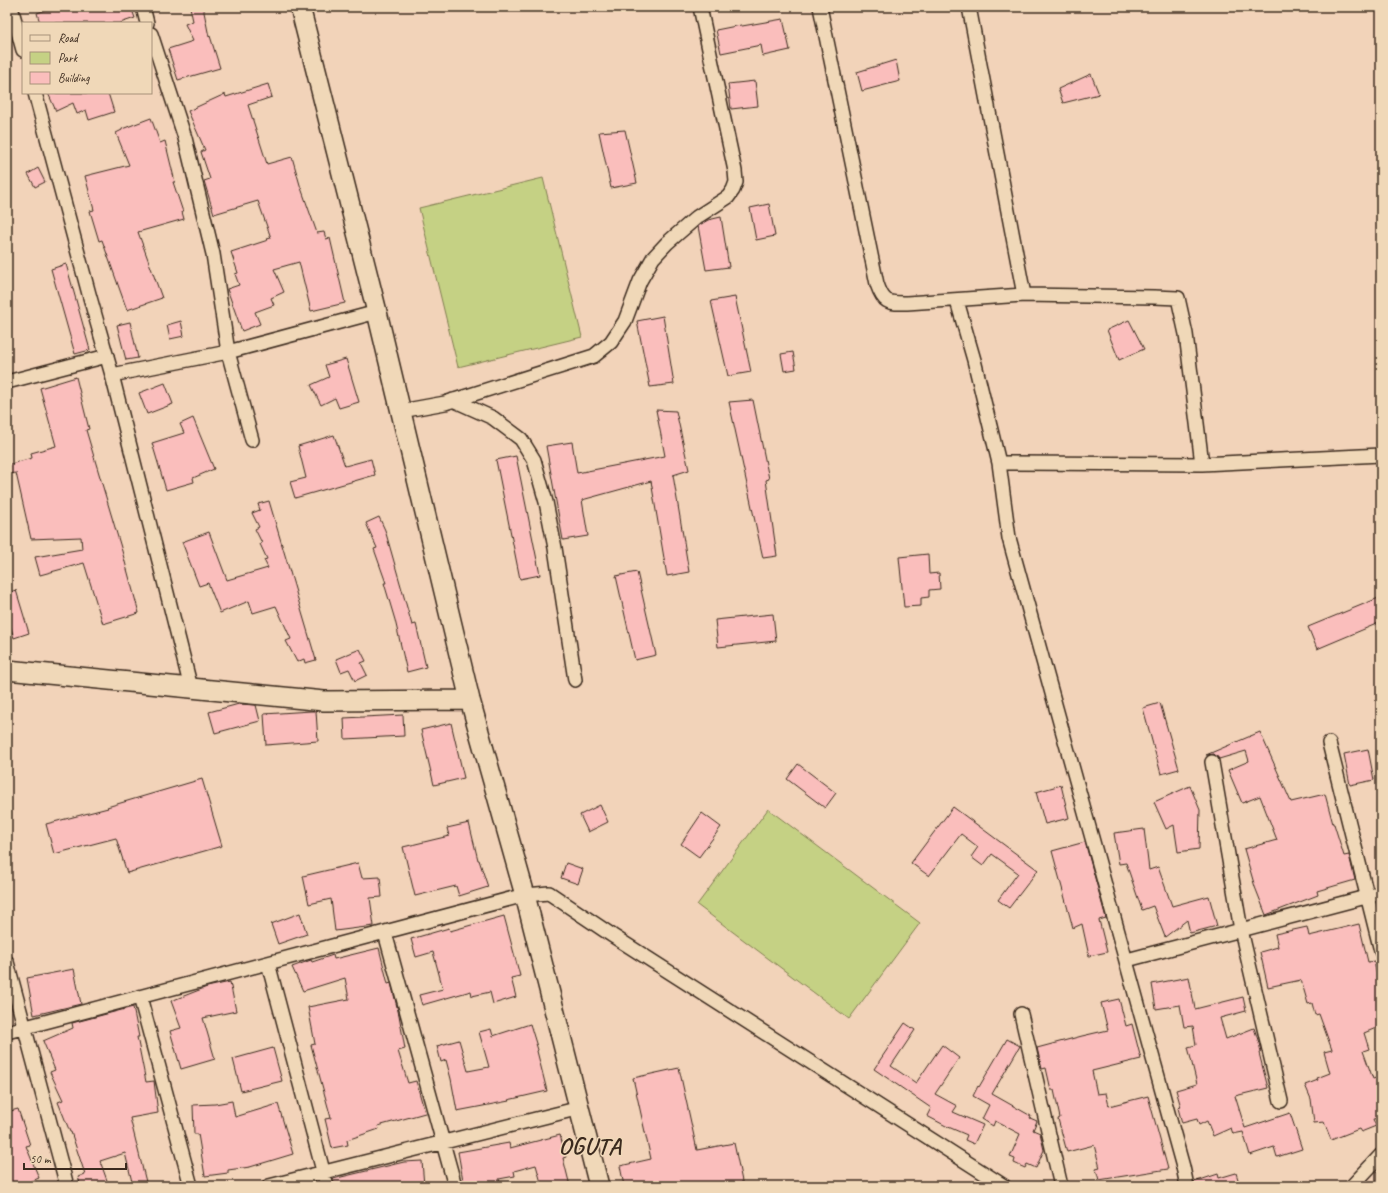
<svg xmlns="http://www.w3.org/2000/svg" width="1388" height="1193" font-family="Caveat,sans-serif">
<rect width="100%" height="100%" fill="#f2d3b9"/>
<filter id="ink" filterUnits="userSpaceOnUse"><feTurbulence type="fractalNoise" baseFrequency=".025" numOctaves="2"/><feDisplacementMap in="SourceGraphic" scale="8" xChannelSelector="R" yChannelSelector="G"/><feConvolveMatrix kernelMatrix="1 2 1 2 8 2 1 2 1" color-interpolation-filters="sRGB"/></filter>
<g filter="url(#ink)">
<path fill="#c5d184" stroke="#807e51" d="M543 178 582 337 458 367 419 208Z
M768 809 920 923 849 1019 697 905Z"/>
<path fill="#fabebc" stroke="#3b2a1e" d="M56 7H131L135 18 120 23H40L37 13Z
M190 7H203L209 37 210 36 220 68 178 80 168 49 193 41 185 24 193 21Z
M783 19 790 50 763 56 761 45 721 53 716 30 741 25 742 26Z
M896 60 900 81 862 91 857 72Z
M1091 74 1099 94 1063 103 1058 89Z
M755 81 758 106 731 109 728 84Z
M268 84 272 97 248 105 267 164 292 157 300 185 317 233 324 232 326 239 330 238 345 303 311 311 299 262 274 269 284 292 271 298 274 305 255 312 260 324 242 331 227 289 239 285 235 274 238 273 231 252 268 240 267 239 271 238 258 201 214 214 204 181 210 179 201 152 205 150 188 111 225 94 226 97Z
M48 93H108L114 112 89 120 86 110 77 114 73 103 56 111Z
M151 118 160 143 165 141 175 182H173L183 212H182L184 219 138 232 162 298 127 310 102 240 99 241 90 211 94 210 85 176 129 165 116 133 122 130V129Z
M625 130 637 183 611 188 599 132Z
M38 168 45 182 35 187 28 174Z
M769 204 775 236 756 240 750 208Z
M721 217 729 267 706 270 698 226 708 220Z
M66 264 90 350 75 354 51 269Z
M735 297 751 372 728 376 711 301Z
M663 316 674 384 650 387 637 321Z
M1129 320 1144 349 1119 360 1107 330Z
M181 321 184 336 170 339 167 325Z
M130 322 138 358 126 360 117 325Z
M793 352 796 369 784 371 781 354Z
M346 359 359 402 339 408 335 398 321 405 311 385 329 377 325 365Z
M76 377 89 429 86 430 122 551 139 613 103 624 84 563 40 575 35 557 82 549 81 537 31 539 16 473 7 474V465L32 458 31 453 56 446 40 388Z
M165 383 173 404 147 414 139 393Z
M753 400 769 479 766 480 777 556 763 558 729 402Z
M656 410 676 411 689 470 673 475 689 572 667 576 651 481 582 500 588 536 563 540 546 446 572 442 577 473 665 456Z
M193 418 214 469 193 478 194 482 166 490 152 443 184 433 180 424Z
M334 435 345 466 371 459 375 475 295 498 290 482 306 478 298 446Z
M516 456 540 575 520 579 496 460Z
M269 501 316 660 305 663 304 659 297 662 286 641 291 639 276 606 253 613 249 601 220 613 208 583 199 586 182 542 209 532 227 580 268 568 264 560 267 559 260 544 262 543 255 529 259 527 252 513 260 510 258 504Z
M379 517 385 530 412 625 416 624 426 667 407 672 395 620 384 583H386L374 549 377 548 366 523Z
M928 554 929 574 939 573 940 589 929 590V597L921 598V606L904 607 899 557Z
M637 572 656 655 635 660 616 576Z
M16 590 29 633 14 638 7 615V593Z
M1381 597V622L1317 649 1308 627Z
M773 614 776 641 718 647 715 620Z
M360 649 366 661 361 663 367 675 355 681 349 669 341 672 336 659Z
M1160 703 1179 769 1161 774 1143 708Z
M239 704 256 705 260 721 215 733 209 712Z
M311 711H316L318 741 266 745 264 714Z
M403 715 404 736 345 739 344 718Z
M451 723 464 778 434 785 421 730Z
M1260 732 1291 802 1325 794 1333 824H1334L1344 856 1349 855 1355 880 1317 891 1318 895 1266 915 1255 887 1244 849 1277 840 1260 796 1242 803 1228 770 1249 761 1246 751 1219 759 1214 754 1206 755Z
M1368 749 1374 780 1350 785 1344 754Z
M798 764 836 793 825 808 787 779Z
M202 779 222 846 127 873 116 838 54 854 46 824 108 808 107 807Z
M1061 785 1069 818 1045 824 1036 792Z
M1190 786 1200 810 1199 849 1178 852 1174 825 1166 829 1154 802Z
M600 805 608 822 588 832 580 815Z
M953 807 1038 870 1009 908 998 900 1018 873 992 854 983 866 971 857 978 847 961 834 929 876 911 863Z
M702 813 721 827 699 857 681 844Z
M469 823 478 860H479L488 887 459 896 456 886 415 896 403 847 449 836 447 828Z
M1144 829 1149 870 1158 867 1172 906 1209 896 1217 926 1190 933 1187 920 1165 937 1153 906 1142 910 1126 863 1119 864 1114 833Z
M1085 842 1106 918 1099 920 1107 952 1089 956 1082 924 1073 928 1052 851Z
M358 863 362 878 380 877 382 897 370 898 374 926 335 931 331 899 309 904 303 876Z
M566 863 583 869 578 884 561 878Z
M300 913 307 934 278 944 271 924Z
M504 916 520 976 511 978 516 997 493 1004 490 992 472 996 471 991 422 1005 419 995 443 989 433 952 416 957 411 939 449 928 450 931Z
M1359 924 1368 962 1374 961 1381 996V1026L1364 1033 1369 1049 1363 1051 1373 1079 1381 1076V1118L1373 1119 1376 1126 1361 1132 1359 1129 1331 1140 1324 1122 1314 1123 1311 1099 1305 1085 1318 1080 1317 1078 1330 1073 1324 1052 1332 1050 1319 1014 1315 1015 1312 1003 1308 1004 1301 980 1268 987 1260 952 1278 947 1275 934 1307 927 1309 936Z
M379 948 388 984 391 983 399 1015 405 1049 398 1051 408 1083 416 1081 425 1113 378 1126 379 1129 347 1140 348 1145 332 1148 325 1119 331 1118 311 1045 315 1044 308 1007 349 999 345 978 303 991 292 967 311 960 312 962 333 955 334 959Z
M74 969 81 1004 34 1015 27 978Z
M1189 977 1195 1009 1243 997 1246 1011 1220 1018 1226 1039 1254 1028 1259 1043 1261 1052 1259 1053 1268 1088 1235 1096 1245 1128 1290 1113 1302 1149 1277 1157 1274 1147 1250 1155 1243 1132 1233 1134 1231 1128 1213 1136 1207 1121 1199 1125 1197 1119 1182 1123 1178 1108 1181 1107 1176 1090 1197 1084 1188 1047 1196 1045 1193 1026 1184 1027 1180 1005 1156 1009 1152 984Z
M230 982 236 1011 203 1018 215 1059 181 1069 170 1031 181 1028 171 1001 207 987Z
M1119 999 1126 1026 1132 1024 1141 1059 1092 1071 1097 1094 1106 1093 1109 1106 1148 1096 1168 1169 1099 1180 1096 1169 1100 1168 1094 1145 1067 1152 1058 1119 1060 1118 1054 1090H1051L1046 1068 1042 1069 1037 1048 1082 1036 1108 1030 1101 1003Z
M133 1007 139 1037H137L146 1082 154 1081 158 1113 130 1118 147 1186H133L125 1153 100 1161 109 1186H81L78 1177 85 1174 71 1132H70L58 1102 63 1100 50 1072 55 1070 43 1041 73 1028 72 1023Z
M905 1023 915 1030 891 1066 916 1083 942 1045 959 1058 935 1094 957 1106 953 1112 983 1125 974 1144 965 1140 967 1135 946 1126 927 1116 931 1108 874 1069Z
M530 1024 538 1050 537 1051 547 1091 508 1100 509 1101 457 1111 451 1079 446 1060 441 1062 437 1046 459 1040 468 1071 489 1067 479 1032 491 1029 493 1036Z
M1007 1039 1020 1046 992 1094 1031 1116 1030 1118 1037 1121 1033 1130 1040 1133 1044 1150 1036 1168 1027 1164 1025 1168 1014 1163 1015 1159 1010 1157 1020 1134 995 1121 993 1126 982 1119 989 1105 973 1096 978 1086 979 1087Z
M273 1048 282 1081 241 1091 233 1059Z
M679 1068 697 1150 734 1143 743 1186H624L620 1166 651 1159 633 1078Z
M232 1101 235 1117 278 1104 293 1154 250 1167 228 1170V1173L205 1176 198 1134H194L193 1105 215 1104Z
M18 1109 30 1145 26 1146 39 1178 20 1186H7V1112Z
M560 1135 566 1157 563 1158 570 1186H542L536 1165 514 1171 515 1176 499 1179 500 1186H464L458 1152 509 1143 510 1148Z
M422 1161 424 1186H335L333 1179 404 1162Z
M1236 1173 1240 1186H1195L1194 1182 1218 1174 1219 1178Z"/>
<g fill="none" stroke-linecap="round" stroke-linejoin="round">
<defs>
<path id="street" d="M11 7 23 50
M143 7 147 23
M820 7 877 284C884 304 888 303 907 303L1024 295
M969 7 1024 295 1154 297 1178 298 1186 334 1202 464
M151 34 185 138 213 254 228 352 252 440
M35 93 89 294 112 375 191 688
M957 301 974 360 999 463 1009 538 1183 1167 1187 1186
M112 375 228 352 377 312
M7 382 107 356
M453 400 493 418 521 439 534 460 546 502 555 548 575 680
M401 411 445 403 594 356 611 342 625 321 640 281 653 258 667 243 697 217 728 197 733 190 736 182 735 171 700 7
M999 463 1202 464 1381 455
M1329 743 1381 951
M1212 762 1241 930 1281 1101
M385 933 455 1186
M1127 960 1381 893
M7 962 67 1186
M268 963 327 1186
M140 997 191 1186
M1021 1014 1061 1186
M7 1032 525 895 549 893 613 936 1004 1186
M269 1186 580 1108
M1352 1186 1381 1155"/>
<path id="secondary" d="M300 7 377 312 470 700 525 895 599 1186
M7 670 324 701 470 700"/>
</defs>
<use href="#street" stroke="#3b2a1e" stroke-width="16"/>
<use href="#secondary" stroke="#3b2a1e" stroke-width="22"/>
<use href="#street" stroke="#f0d8b8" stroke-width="13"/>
<use href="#secondary" stroke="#f0d8b8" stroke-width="19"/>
</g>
</g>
<g text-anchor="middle" stroke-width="3" stroke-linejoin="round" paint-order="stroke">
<g font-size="24" font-weight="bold" letter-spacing="1" fill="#3b2a1e" stroke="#f0d8b8">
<text x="590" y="1154">OGUTA</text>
</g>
</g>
<rect width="1388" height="1193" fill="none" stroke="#f0d8b8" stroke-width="24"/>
<rect x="12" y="12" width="1364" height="1169" fill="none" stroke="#3b2a1e" stroke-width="1.5" filter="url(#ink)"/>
<rect x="22" y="22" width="130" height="72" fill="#f0d8b8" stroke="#a8927a"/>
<rect x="30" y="35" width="20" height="6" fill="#f0d8b8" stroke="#a8927a"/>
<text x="58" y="42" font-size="12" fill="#3b2a1e">Road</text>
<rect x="30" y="52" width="20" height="12" fill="#c5d184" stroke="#a8927a"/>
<text x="58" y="62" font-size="12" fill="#3b2a1e">Park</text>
<rect x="30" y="72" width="20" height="12" fill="#fabebc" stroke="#a8927a"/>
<text x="58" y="82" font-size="12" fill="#3b2a1e">Building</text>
<path d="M24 1163v6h102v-6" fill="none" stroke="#3b2a1e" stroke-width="2"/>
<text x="30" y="1163" font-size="12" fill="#3b2a1e" stroke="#f0d8b8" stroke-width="3" paint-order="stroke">50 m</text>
</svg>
